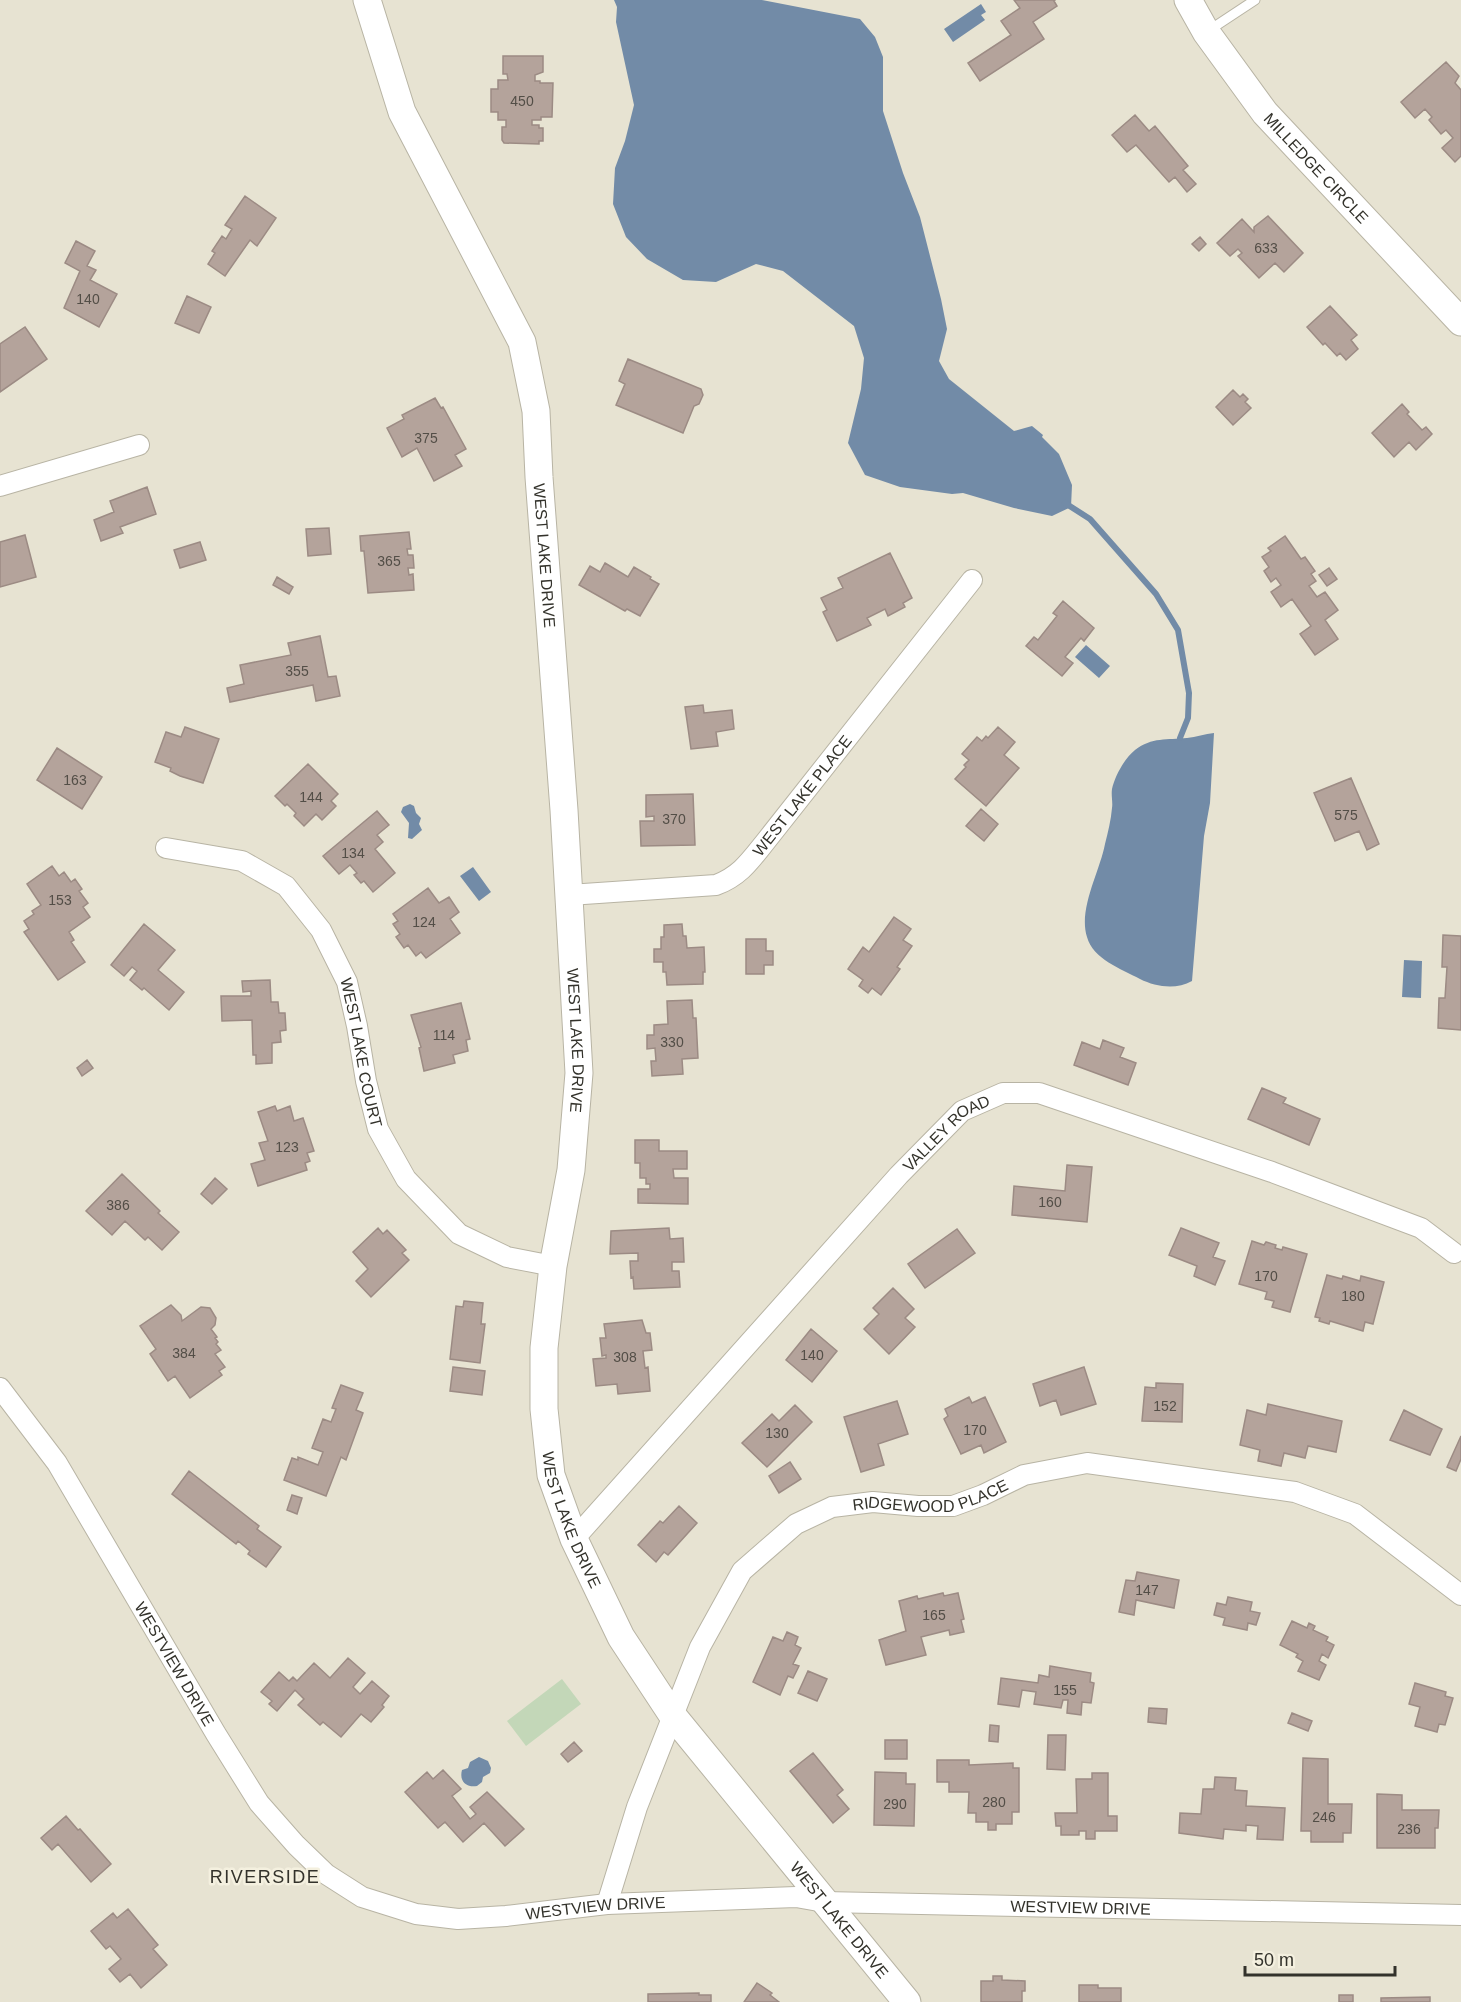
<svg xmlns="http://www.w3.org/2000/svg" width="1461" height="2002" font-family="Arial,sans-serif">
<rect width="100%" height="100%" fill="#e7e3d2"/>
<path fill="#c3d7b8" d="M562 1679 581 1704 526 1746 507 1721Z"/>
<path fill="#728ba7" d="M614 0H762L860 19 875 37 883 57V111L903 173 920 217 941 299 947 329 939 361 949 379 1014 431 1032 426 1043 435 1042 437 1059 454 1072 485 1071 507 1052 516 1014 508 963 493 952 494 900 487 865 475 848 443 861 389 864 358 854 326 783 271 756 264 716 282 683 280 647 259 626 237 613 204 615 168 625 141 634 105 616 22 617 7Z
M981 4 986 12 981 15 985 20 953 42 944 29Z
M1086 645 1110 666 1099 678 1075 657Z
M1214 733 1210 803 1204 836 1192 981C1176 990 1156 987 1140 979 1121 969 1093 959 1087 937 1078 909 1100 871 1105 844 1108 832 1111 820 1112 808 1113 802 1111 796 1112 789 1115 776 1124 759 1135 750 1152 737 1167 740 1187 738 1196 737 1205 734 1214 733Z
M410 804 414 806 416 813 421 818 419 824 422 830 412 839 408 838 409 823 401 812 403 807Z
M473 867 491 892 479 901 460 876Z
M1404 960 1422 961 1421 998 1402 997Z
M479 1757 488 1761 491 1768 490 1773 483 1777 482 1782 477 1786C466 1788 459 1781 462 1770L468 1768 470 1762Z"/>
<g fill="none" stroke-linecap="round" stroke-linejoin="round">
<path stroke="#728ba7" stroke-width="6" d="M1065 503 1090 519 1156 594 1178 630 1189 693 1188 718 1180 738"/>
</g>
<path fill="#b4a39b" stroke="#9c8b84" stroke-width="1.5" d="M1014 0H1055L1054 1 1057 6 1033 22 1044 39 980 81 968 63 1011 35 1001 21 1020 8Z
M503 56H543V72L535 75V81H540V83H553L552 117H541V120H532V125H539V128H543V141H539V144L504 143 502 140V127H506V120H498V112H491V89H498V80H508L507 74H503Z
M1446 62 1459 76 1455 83 1461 90V156L1455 162 1442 148 1453 138 1446 130 1441 134 1429 120 1432 117 1425 109 1415 118 1401 102Z
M1135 115 1149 131 1155 126 1188 166 1183 170 1196 184 1187 192 1175 177 1169 182 1136 145 1127 152 1112 135Z
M245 196 276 218 257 246 250 240 225 276 208 264 215 253 212 251 222 236 226 239 232 229 225 225Z
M1268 216 1303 253 1284 272 1275 263 1259 278 1238 256 1242 253 1238 249 1230 256 1217 243 1242 219 1254 232V227Z
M1200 237 1206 244 1199 251 1192 244Z
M76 241 95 251 87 266 96 270 90 280 117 294 99 327 64 308 80 271 65 263Z
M187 296 211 307 199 333 175 323Z
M1330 306 1357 335 1351 340 1358 349 1346 360 1340 353 1337 356 1325 343 1323 345 1307 327Z
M25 327 47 359 0 392V344Z
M628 359 701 389 703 395 699 404 694 406 683 433 616 405 625 384 619 381Z
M1233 390 1240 397 1243 394 1248 399 1245 402 1251 408 1233 425 1216 407Z
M435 398 441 408 443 407 466 449 455 455 462 466 434 481 417 448 402 457 387 428 404 419 402 415Z
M1402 404 1409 412 1407 414 1422 430 1426 427 1432 434 1416 450 1409 442 1394 457 1372 433Z
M147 487 156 514 120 527 123 533 101 541 94 520 114 512 110 501Z
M329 528 331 554 308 556 306 529Z
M409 532 411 549H407L408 555H413L414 568H408L409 575 413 574 414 590 368 593 364 551H361L360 536Z
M25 535 36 577 0 587V542Z
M1285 536 1301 559 1305 557 1315 571 1311 574 1316 581 1309 586 1317 597 1325 592 1338 610 1325 620 1338 639 1315 655 1300 634 1311 626 1292 599 1281 607 1271 592 1281 585 1276 578 1271 582 1264 571 1269 567 1262 557 1271 551 1268 548Z
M200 542 206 560 180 568 174 550Z
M890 553 912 598 903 603 905 607 888 616 885 609 867 618 871 625 837 641 823 612 827 610 821 598 843 588 838 578Z
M605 563 628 577 634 567 651 577 650 579 659 584 640 616 627 609 625 611 579 585 590 566 600 572Z
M1329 568 1337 579 1327 586 1319 575Z
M277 577 293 587 289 594 273 585Z
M1063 601 1094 628 1084 641 1081 638 1065 657 1073 663 1062 676 1026 646 1034 637 1038 640 1057 616 1053 613Z
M320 636 328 677 336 676 340 696 316 701 313 685 230 702 227 688 244 684 240 665 291 655 288 643Z
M703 705 704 713 732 710 734 729 716 732 718 746 691 749 685 707Z
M185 727 219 739 203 783 180 776 170 771 171 768 155 762 166 732 181 737Z
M998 727 1015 742 1004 755 1019 768 986 806 955 779 966 767 964 765 969 760 962 754 977 737 982 741 986 736 988 738Z
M57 748 102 777 82 809 37 780Z
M308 764 338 794 331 801 336 806 322 820 316 814 304 826 294 816 296 813 287 804 285 806 275 796Z
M1351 778 1379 844 1367 850 1359 831 1335 841 1314 793Z
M693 794 695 845 641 846 640 821H654V816L646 817V795Z
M981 809 998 824 984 841 966 826Z
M377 811 389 825 377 835 383 842 375 849 395 873 373 892 364 881 361 883 354 875 357 873 350 865 339 874 323 856Z
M52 866 59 876 64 872 71 882 75 879 82 889 79 891 88 903 83 907 90 917 69 932 74 940 71 942 85 962 58 980 24 932 29 929 24 921 34 914 32 911 41 905 27 884Z
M428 888 439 903 449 897 459 912 450 919 460 933 426 958 421 952 416 956 408 945 404 948 396 937 400 934 393 924 398 921 393 914Z
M894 917 911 929 903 940 912 946 897 967 900 969 881 995 872 988 868 993 859 986 863 980 848 969 863 947 869 952Z
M144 924 175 950 158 970 184 992 169 1010 144 988 142 990 130 980 137 971 132 967 124 976 111 965Z
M682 924 683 936H686L687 948 704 947 705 972H703V984L667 985 666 972H663V962H654V949H661V937H664V925Z
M1443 935 1461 936V1030L1438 1028 1439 998H1445L1447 967H1442Z
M746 939H766V951H773V965H764V974H746Z
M270 980 271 1002H278L279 1013H285L286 1030 280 1031 281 1042 272 1043V1063L256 1064V1055H253L252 1020 222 1021 221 996H251V991L243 992 242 981Z
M692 1000 693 1018H696L698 1058 682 1059 683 1074 652 1076 651 1061H656L655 1048 647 1049V1035H654V1025L668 1024 667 1001Z
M461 1003 470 1039 466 1040 468 1051 453 1055 455 1063 424 1071 419 1048 421 1047 411 1015Z
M1103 1040 1124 1048 1120 1057 1136 1063 1128 1085 1074 1065 1082 1042 1100 1049Z
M87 1060 93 1068 82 1076 77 1068Z
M1262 1088 1286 1098 1283 1103 1320 1119 1309 1145 1248 1119Z
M275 1106 277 1111 290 1106 294 1121 303 1118 314 1151 307 1153 310 1161 305 1163 307 1170 258 1186 251 1164 265 1160 259 1143 268 1141 258 1112Z
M635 1140H659V1151H687V1169H673L674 1178H688V1204L638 1203V1189H650V1184H646V1178H640V1163H635Z
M1067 1165 1092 1167 1087 1222 1012 1215 1014 1186 1065 1191Z
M122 1174 160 1211 158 1213 179 1232 162 1250 148 1237 145 1240 125 1221 112 1235 86 1211Z
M215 1178 227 1189 212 1204 201 1194Z
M378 1228 383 1234 387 1230 406 1250 402 1253 409 1260 371 1297 356 1281 368 1269 353 1252Z
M669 1228 670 1239 683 1238 684 1262H672V1271H679L680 1287 634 1289 633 1277 631 1278 630 1261H638V1253L610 1254 611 1231Z
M1181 1228 1219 1243 1213 1257 1225 1261 1215 1285 1194 1276 1197 1266 1169 1255Z
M957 1229 975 1253 925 1288 908 1264Z
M1252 1241 1264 1245 1266 1242 1276 1245 1275 1248 1282 1250 1283 1247 1307 1254 1290 1312 1272 1307 1274 1301 1265 1299 1267 1292 1239 1284Z
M1327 1275 1342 1279 1343 1276 1360 1281 1361 1276 1384 1282 1373 1324 1365 1322 1363 1331 1330 1321 1329 1324 1319 1321 1320 1318 1315 1317Z
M893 1288 914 1309 905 1318 915 1327 889 1354 864 1329 879 1314 873 1308Z
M464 1301 483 1303 481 1324H485L480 1363 450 1359 456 1306 463 1307Z
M171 1305 181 1315 182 1321 201 1307 210 1308 216 1318 215 1325 211 1329 217 1337 215 1338 218 1342 216 1344 221 1350 215 1354 225 1367 219 1371 222 1375 190 1398 175 1376 168 1381 150 1354 156 1349 140 1326Z
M642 1320 646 1333H650L652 1350 643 1351 645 1368 648 1367 650 1391 618 1394 617 1384 596 1386 593 1359 606 1358V1355L602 1356 600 1338H606L604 1324Z
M811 1329 837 1351 812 1382 786 1360Z
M453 1367 485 1371 482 1395 450 1391Z
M1084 1367 1096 1404 1061 1415 1056 1400 1040 1406 1033 1384Z
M1156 1383 1183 1384 1182 1422 1142 1421 1145 1387 1156 1388Z
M341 1385 363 1393 356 1410 363 1413 346 1460 341 1457 326 1496 284 1480 292 1458 298 1460V1457L318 1465 323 1452 312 1448 323 1419 331 1422 336 1409 332 1408Z
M969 1397 972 1403 985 1397 1006 1442 984 1453 981 1445 961 1454 944 1419 948 1416 945 1409Z
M897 1401 908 1434 878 1444 884 1465 861 1472 844 1417Z
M1268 1404 1342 1421 1336 1452 1308 1446 1305 1458 1284 1453 1281 1466 1258 1461 1260 1450 1240 1445 1247 1410 1266 1415Z
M795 1405 812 1422 767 1467 742 1443 772 1414 779 1421Z
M1404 1410 1442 1429 1430 1455 1390 1440Z
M1461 1436V1459L1456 1471 1447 1467Z
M790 1462 801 1479 779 1493 769 1476Z
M189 1471 259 1526 257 1529 281 1547 266 1567 248 1554 250 1551 238 1541 236 1544 172 1494Z
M292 1495 302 1498 297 1514 287 1510Z
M679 1506 697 1523 668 1555 664 1552 656 1562 638 1545 660 1521 663 1523Z
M1137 1572 1179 1580 1174 1608 1136 1600 1134 1615 1119 1612 1126 1580 1135 1581Z
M943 1593 944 1596 958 1593 964 1619 961 1620 964 1632 950 1635 949 1630 921 1637 926 1655 886 1665 879 1640 906 1631 899 1601 917 1596 918 1599Z
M1228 1597 1252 1602 1250 1611 1260 1613 1256 1625 1248 1623 1247 1630 1223 1625 1225 1618 1214 1615 1217 1603 1226 1605Z
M1292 1621 1307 1628 1309 1623 1315 1626 1313 1630 1328 1637 1326 1641 1334 1645 1328 1658 1322 1654 1319 1661 1326 1665 1319 1680 1298 1671 1303 1661 1296 1657 1298 1654 1280 1645Z
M787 1632 798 1637 795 1645 801 1648 793 1664 799 1666 793 1678 788 1676 780 1695 753 1682 773 1637 783 1641Z
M348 1658 365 1673 353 1687 360 1694 372 1681 389 1696 382 1705 384 1707 371 1722 361 1714 341 1737 323 1722 320 1725 298 1705 304 1699 295 1690 277 1711 269 1704 272 1701 261 1692 279 1672 289 1681 293 1677 297 1681 314 1663 330 1678Z
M1050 1666 1091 1673 1090 1682 1094 1683 1091 1703 1082 1702 1081 1715 1067 1713 1068 1700H1063L1061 1708 1034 1704 1036 1692 1022 1690 1019 1707 998 1704 1001 1678 1038 1683 1039 1675 1049 1677Z
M808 1671 827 1679 817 1701 798 1693Z
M1415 1683 1446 1692 1445 1696 1453 1698 1445 1725 1439 1724 1437 1732 1415 1726 1420 1707 1409 1704Z
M1149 1708 1167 1709 1166 1724 1148 1722Z
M1292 1713 1312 1721 1308 1731 1288 1723Z
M990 1725 999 1726 998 1742 989 1741Z
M1048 1735H1066L1065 1770 1047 1769Z
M885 1740H907V1759H885Z
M574 1742 582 1751 568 1762 561 1754Z
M813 1753 843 1790 837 1795 849 1809 833 1823 790 1771Z
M1303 1758 1328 1759V1804H1352L1351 1833H1343V1842H1311V1831H1301Z
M937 1760H969V1765L1013 1763V1768H1019V1812H1012V1824H996V1830H988V1822H976V1813H968L969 1792H949V1782H937Z
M443 1770 461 1789 452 1796 470 1819 476 1814 470 1807 487 1792 524 1829 505 1846 484 1823 463 1842 445 1822 438 1828 405 1792 427 1772 433 1779Z
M875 1772 906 1773V1784H915L914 1826 874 1825Z
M1092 1773H1108V1816H1117V1831H1095V1839H1086V1831H1079V1835H1061V1826H1056L1055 1813H1077L1076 1779H1092Z
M1215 1777 1236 1778 1235 1790 1247 1791 1246 1806 1285 1808 1283 1840 1257 1839 1258 1826 1246 1825V1831L1224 1829 1223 1839 1179 1833 1180 1813 1201 1814 1203 1789H1214Z
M1377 1794 1402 1795V1810H1439L1438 1828H1435V1848H1377Z
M66 1816 78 1830 80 1829 111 1864 91 1882 58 1844 52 1850 41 1838Z
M128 1909 158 1945 153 1949 167 1965 141 1988 130 1974 120 1982 109 1969 121 1959 110 1946 106 1949 91 1931 113 1913 117 1918Z
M993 1976H1002V1980L1025 1981V1991H1022V2002H981V1981H993Z
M757 1983 772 1993 770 1995 779 2002H744Z
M1079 1985H1098V1988H1121V2002H1079Z
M699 1993V1995H711V2002H648V1994Z
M1339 1995H1353V2002H1339Z
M1430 1997V2002H1381V1998Z"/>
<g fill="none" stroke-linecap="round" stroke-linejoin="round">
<defs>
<path id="lane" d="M1208 31 1255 0"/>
<g id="street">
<path d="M0 486 139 445"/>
<path id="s1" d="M166 848 242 861 286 886 321 930 347 982 357 1026 366 1081 378 1129 406 1179 459 1234 507 1257 553 1266"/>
<path id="s2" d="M569 895 716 885C740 876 750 861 766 841L972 580"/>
<path id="s3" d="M0 1388 57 1463 216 1734 259 1803 296 1845 326 1874 362 1897 416 1914 458 1919 506 1916 607 1904 796 1897 824 1902 1461 1915"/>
<path id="s4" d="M574 1539 899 1175 962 1111 1003 1093H1039L1272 1172 1421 1228 1454 1253"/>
<path id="s5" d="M607 1904 637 1807 700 1647 742 1571 796 1524 832 1507 873 1502 918 1506H953L983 1495 1024 1475 1087 1463 1295 1492 1355 1514 1461 1595"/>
</g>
<g id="secondary">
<path id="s6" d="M367 0 402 112 522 342 536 411 539 477 564 810 579 1073 571 1170 553 1266 544 1348V1409L551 1475 574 1539 621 1637 673 1716 907 2002"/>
<path id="s7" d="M1188 0 1206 32 1265 113 1461 322"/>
</g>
</defs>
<use href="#lane" stroke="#b8b4a4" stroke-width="11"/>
<use href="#street" stroke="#b8b4a4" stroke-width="22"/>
<use href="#secondary" stroke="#b8b4a4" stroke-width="29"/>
<use href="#lane" stroke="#fff" stroke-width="9"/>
<use href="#street" stroke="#fff" stroke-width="20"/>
<use href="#secondary" stroke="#fff" stroke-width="27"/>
</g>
<g text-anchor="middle" stroke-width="5" stroke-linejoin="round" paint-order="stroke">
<g font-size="14" fill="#534e47">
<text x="522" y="106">450</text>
<text x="1266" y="253">633</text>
<text x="88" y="304">140</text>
<text x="426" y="443">375</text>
<text x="389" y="566">365</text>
<text x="297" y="676">355</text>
<text x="75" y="785">163</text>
<text x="311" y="802">144</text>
<text x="1346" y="820">575</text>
<text x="674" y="824">370</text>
<text x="353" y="858">134</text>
<text x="60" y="905">153</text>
<text x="424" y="927">124</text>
<text x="444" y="1040">114</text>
<text x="672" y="1047">330</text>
<text x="287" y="1152">123</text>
<text x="1050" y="1207">160</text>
<text x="118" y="1210">386</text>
<text x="1266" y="1281">170</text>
<text x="1353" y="1301">180</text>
<text x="184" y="1358">384</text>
<text x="812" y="1360">140</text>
<text x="625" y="1362">308</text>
<text x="1165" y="1411">152</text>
<text x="975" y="1435">170</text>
<text x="777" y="1438">130</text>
<text x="1147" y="1595">147</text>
<text x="934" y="1620">165</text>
<text x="1065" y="1695">155</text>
<text x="994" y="1807">280</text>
<text x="895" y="1809">290</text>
<text x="1324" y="1822">246</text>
<text x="1409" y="1834">236</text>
</g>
<g font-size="16" fill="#33322b" stroke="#f4f0df">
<text dy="6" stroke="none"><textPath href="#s7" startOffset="212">MILLEDGE CIRCLE</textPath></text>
<text dy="6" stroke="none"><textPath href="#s6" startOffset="592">WEST LAKE DRIVE</textPath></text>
<text dy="6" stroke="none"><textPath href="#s2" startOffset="273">WEST LAKE PLACE</textPath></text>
<text dy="6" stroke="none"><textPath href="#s6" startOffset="1078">WEST LAKE DRIVE</textPath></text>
<text dy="6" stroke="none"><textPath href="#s1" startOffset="314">WEST LAKE COURT</textPath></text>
<text dy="6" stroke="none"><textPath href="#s4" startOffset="552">VALLEY ROAD</textPath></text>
<text dy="6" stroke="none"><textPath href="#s5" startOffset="572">RIDGEWOOD PLACE</textPath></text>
<text dy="6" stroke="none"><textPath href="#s6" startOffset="1564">WEST LAKE DRIVE</textPath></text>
<text dy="6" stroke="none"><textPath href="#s3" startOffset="327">WESTVIEW DRIVE</textPath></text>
<text dy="6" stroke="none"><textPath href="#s3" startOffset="1353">WESTVIEW DRIVE</textPath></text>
<text dy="6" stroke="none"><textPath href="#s3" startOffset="867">WESTVIEW DRIVE</textPath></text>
<text dy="6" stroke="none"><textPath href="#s6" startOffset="2050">WEST LAKE DRIVE</textPath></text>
</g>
<g font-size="18" letter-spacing="1.5" fill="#33322b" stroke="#f4f0df">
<text x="265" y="1883">RIVERSIDE</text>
</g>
</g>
<path d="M1245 1966v9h150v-9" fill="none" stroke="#33322b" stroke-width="3"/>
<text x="1254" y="1966" font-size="18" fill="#33322b" stroke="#f4f0df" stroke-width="4.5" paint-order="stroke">50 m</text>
</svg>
